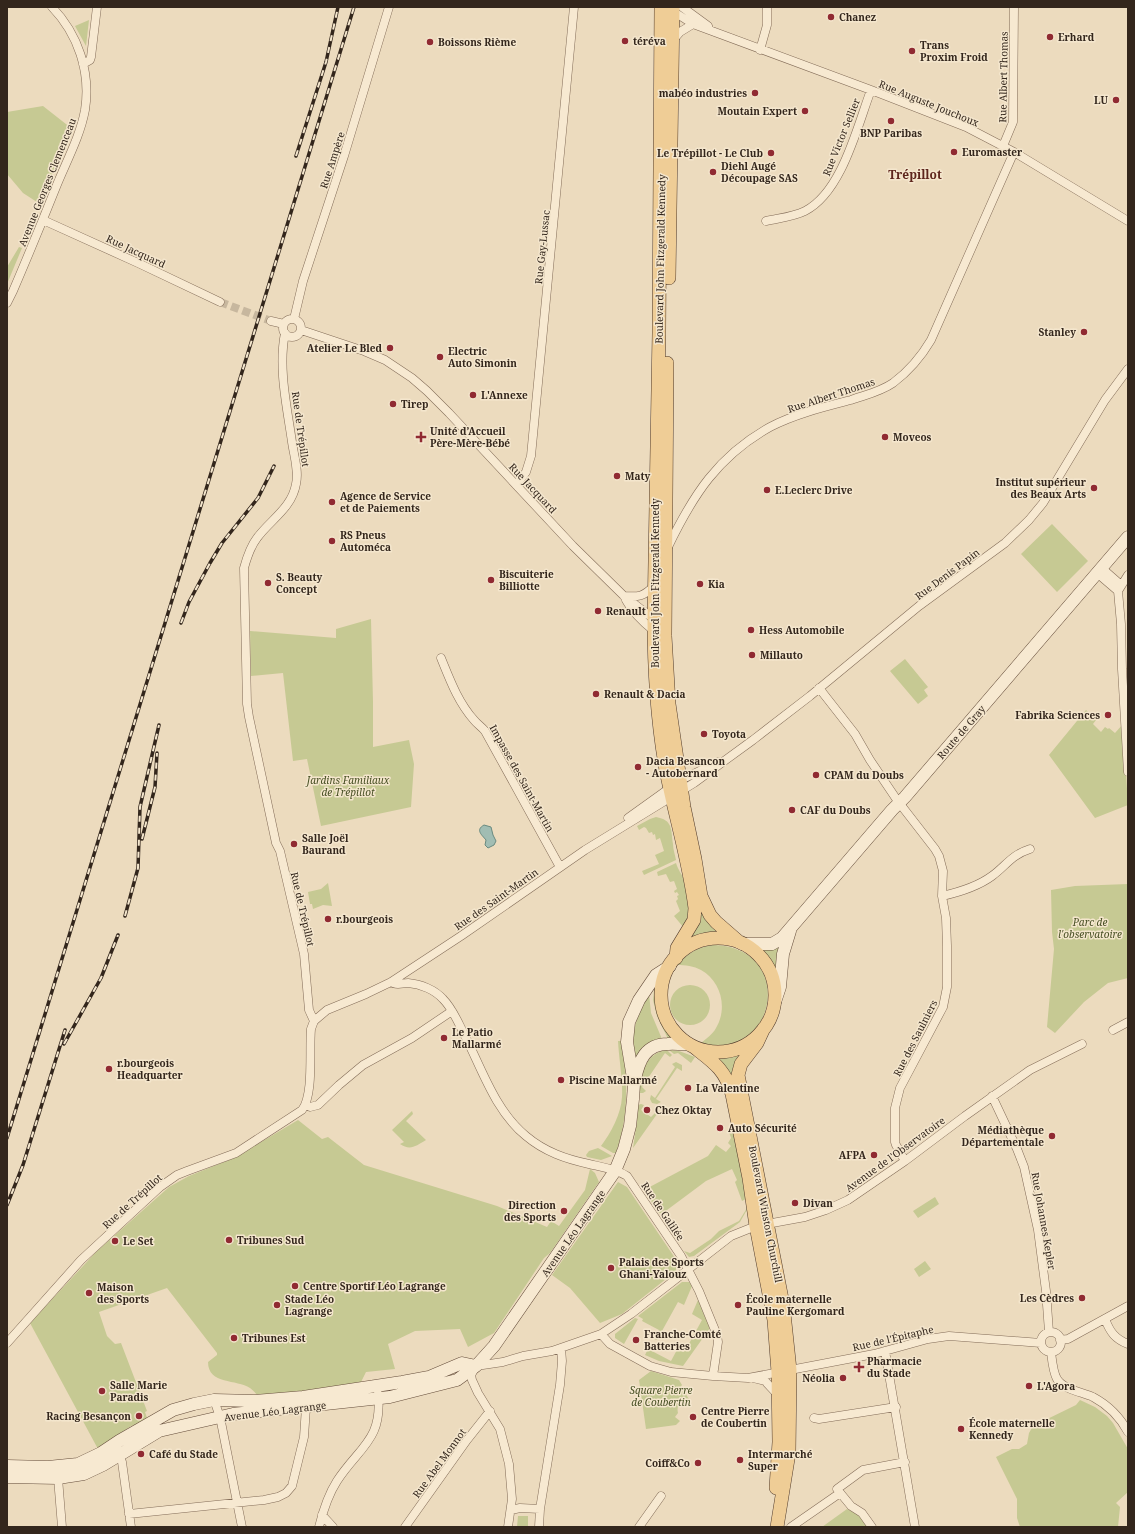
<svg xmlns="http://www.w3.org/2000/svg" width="1135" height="1534" font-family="'Noto Serif',serif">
<rect width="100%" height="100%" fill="#ecdbbe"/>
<path fill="#c6c993" d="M89 20 86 46 75 26Z
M43 106 71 128 40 204 23 193 7 174V112Z
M19 247 22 248 7 284V267Z
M1052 524 1088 561 1057 592 1021 554Z
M371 619 373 702V747L409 740 414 764 411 807 321 826 307 759 293 761 283 673 251 676 250 631 336 638V629Z
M905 659 928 687 924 690 928 696 918 704 890 671Z
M1086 710 1094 717 1093 718 1096 720 1093 724 1101 732 1105 727 1108 729 1109 728 1115 733 1123 724 1128 805 1095 818 1049 755Z
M656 817C673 820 671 829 673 844 673 849 675 855 676 860L644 875 642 871 659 864 655 855 664 851 660 838 656 840 655 834 653 835 652 832 649 833 646 828 644 827 639 830 637 826 650 819Z
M676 863C678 870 682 874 684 880 690 896 691 913 684 928L674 916 680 911 676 901 678 899 677 896 679 895 677 892 675 893 674 891 677 889 674 881 670 882 666 874 658 876 657 872Z
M328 883 332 906 323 905 313 909 312 904H310L308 892 321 889Z
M1128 884V978L1108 983 1084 1002 1055 1033 1047 1027 1054 949 1052 932 1051 890 1075 886Z
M699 905 722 935 702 937 686 943Z
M713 945C800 947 774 1067 701 1043 706 1039 713 1034 716 1028 728 1008 721 981 701 970 694 966 685 965 677 965 688 953 698 947 713 945Z
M780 946 776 978 768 961 757 949Z
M659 980C655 1003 660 1022 676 1039H668L657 1016 653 1000 654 990 650 987Z
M670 1005a20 20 0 1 1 40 0a20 20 0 1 1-40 0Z
M649 994 651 1013 662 1039 646 1047 634 1058C632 1027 635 1021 649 994Z
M618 1041H622C628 1081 629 1114 616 1153H613L601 1146C611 1133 621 1114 622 1097 623 1081 619 1059 618 1041Z
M748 1048 735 1079 713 1056H727Z
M664 1050H667L672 1055 670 1057 665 1053 642 1087 646 1091 643 1093H639C642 1074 643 1057 664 1050Z
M669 1050 679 1051 695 1057 691 1063 678 1053 674 1054Z
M676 1062 682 1065V1071L677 1068 656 1099 661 1102 657 1104 652 1103 650 1099 651 1095 655 1098 675 1067 672 1064Z
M641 1104 644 1105 641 1110 651 1117 655 1113 657 1114 633 1148 637 1121 638 1105Z
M412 1111 413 1114 406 1121 426 1140C416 1146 410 1151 400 1144L404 1142 392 1130Z
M298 1120 322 1139 328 1137 364 1165 497 1206 547 1227 551 1221 559 1226 585 1190 590 1169 595 1173 599 1182 550 1253 544 1258 494 1333 468 1347 460 1329 415 1331 388 1344 395 1369 366 1372 360 1384 259 1397C256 1394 253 1390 250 1388 237 1379 208 1385 208 1362L217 1355V1353L167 1288 99 1312 107 1336 115 1344 121 1343 147 1411 145 1412 148 1421 131 1426 98 1449 30 1323 96 1252 169 1187 189 1176 234 1158Z
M733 1122 748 1198 742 1201 735 1182 737 1180 732 1169 706 1181 663 1213H659L644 1190 708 1156 716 1145 726 1152 731 1146 728 1143 731 1138 729 1132 727 1131Z
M598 1148 612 1156 601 1160 587 1157 586 1155 589 1151Z
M618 1182 627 1187 677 1261 676 1271 622 1314 600 1323 570 1288 552 1275Z
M935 1197 939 1204 918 1218 913 1211Z
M748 1202V1208L740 1222 694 1256 689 1257 684 1251 690 1253 711 1239 719 1231 739 1221 747 1208Z
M925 1261 931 1269 919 1277 914 1269Z
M682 1282H689L692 1286 684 1305 678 1302 657 1340 654 1339 659 1330 642 1321 643 1319 638 1316Z
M698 1300 710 1328 683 1366 659 1361 645 1355 648 1349 671 1361 678 1348 683 1352 685 1351 702 1320 692 1314Z
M635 1318 638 1319 624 1344 615 1338V1334Z
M651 1371 679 1380 682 1385 679 1389 685 1393 689 1399C681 1400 676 1405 678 1413L675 1417 680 1421 676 1425 646 1429 639 1380Z
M1080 1400 1095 1407 1107 1416 1113 1423 1128 1449V1492L1116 1503 1120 1507 1118 1527H1020L1017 1518V1499L996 1457 1012 1449H1019L1027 1444 1029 1433 1033 1426 1076 1405Z
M847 1509 860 1515 868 1527H822Z
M518 1516H528V1527H517Z"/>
<path fill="#a1bdb3" stroke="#698a80" d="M484 825 491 827 493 835 496 841 494 845 488 848 485 845 486 840C482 835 475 830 484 825Z"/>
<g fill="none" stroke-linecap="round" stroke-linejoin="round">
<path stroke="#c7b79e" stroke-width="8" stroke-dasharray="8 4" stroke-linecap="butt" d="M220 302 271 321"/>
<defs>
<path id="minor" d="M682 7 708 26 709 29
M671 10 693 24 871 90 966 127 1014 152 1128 221
M673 40 680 32 693 24
M760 50 767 25V7
M83 64 90 60 91 57 97 7
M1003 146 1013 122 1014 7
M43 220 138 263 220 302
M766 221C779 218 793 217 805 211 842 192 857 127 871 90
M7 303 13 291C28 256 42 222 56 187 66 162 80 137 85 110 91 72 78 34 52 7
M294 319 303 281 344 156 389 7
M283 328a9 9 0 1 1 18 0a9 9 0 1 1-18 0Z
M271 321 284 324
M301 330 364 351 385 360 412 378 427 391 449 413 573 546 624 596 655 620
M285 333C278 368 287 407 292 442 294 456 299 471 296 484 292 508 270 520 257 538 250 547 247 557 244 568L247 704 249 717 276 843 280 851 304 954 309 1010 314 1021
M516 485 526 472 531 456 574 7
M668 547C693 495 718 456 770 427 795 414 824 407 851 400 865 395 880 392 893 383 909 371 921 357 931 340L1014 152
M1105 571 1121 585
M1097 573 1118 591
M1128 575 1118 591 1121 624 1122 669 1128 772
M624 596C639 597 643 597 654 586
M626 600C633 613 643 622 654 631H655
M441 658C450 680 458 702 474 720 477 724 482 727 485 731L560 867
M819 688 855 734 870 760 897 800 935 849 939 856 943 871 942 896 946 918 947 946V987L943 1007 900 1088 895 1108V1142L896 1145 905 1161
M628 818 681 780 718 762
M942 896C960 892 977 887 992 876 1006 866 1011 855 1030 849
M391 982C396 986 402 983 408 983 421 984 435 990 443 999 452 1008 457 1020 462 1030 481 1066 494 1110 526 1136 545 1152 566 1159 589 1164 602 1167 616 1169 627 1176L681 1256 699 1291 717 1335 718 1342 713 1376
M1113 1030 1128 1022
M992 1096 1017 1149 1024 1167 1038 1230 1046 1291 1049 1332
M306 1105 310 1107 318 1105 339 1085 363 1065 412 1038 452 1011
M1105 1319C1110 1332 1115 1339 1128 1344
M1041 1342a10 10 0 1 1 20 0a10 10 0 1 1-20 0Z
M601 1334 610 1344 650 1366 671 1372 713 1376 748 1378 874 1354 928 1339 949 1336 1041 1343
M1060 1340 1068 1339 1128 1306
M7 1343 81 1260 160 1187 177 1175 187 1171 236 1153 302 1110C314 1095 309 1050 311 1029L314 1021 327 1010 366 994 391 982 461 936 585 850 694 783 753 740 810 696 919 606 1005 543 1029 520 1043 503 1105 400 1128 369
M885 1351 915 1527
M1051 1352C1052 1360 1053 1372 1057 1379 1064 1390 1082 1392 1093 1397 1108 1405 1120 1417 1128 1432
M753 1378 765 1381 778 1395
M214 1400 220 1417 242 1527
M814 1418 819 1419 896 1407
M119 1455 122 1462 131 1527
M58 1478 62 1527
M511 1510 520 1508 540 1509
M129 1514 264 1500 278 1497 286 1493 292 1486 304 1437 306 1407
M322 1515 333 1527
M319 1527C323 1511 328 1495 337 1481 359 1447 383 1440 378 1394
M405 1527 467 1440 490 1411
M508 1527 512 1499 509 1464 500 1429 478 1393 472 1380 471 1375 476 1366 503 1362 523 1356 552 1351 601 1334 631 1314 731 1236 756 1226 805 1217 826 1210 848 1200 905 1161 965 1116 1030 1070 1082 1044
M539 1527 540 1509 560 1385 562 1361 561 1348
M639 1527 661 1496
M791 1527 840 1493
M872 1527 862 1513 851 1506 837 1489 863 1470 905 1462"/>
<path id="secondary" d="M742 944H772L782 938 892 810 905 797 1128 537
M774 1005 780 987 783 954 790 931
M635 1079C639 1061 645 1044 668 1044 675 1043 682 1045 689 1044
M7 1466 48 1467 78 1464 101 1453 119 1441 173 1410 194 1404 214 1400 255 1401 303 1397 402 1382 429 1377 462 1363 476 1366
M7 1477 58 1478 84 1474 103 1465 159 1431 233 1414 390 1397 457 1380 476 1366 494 1346 615 1171 624 1149 630 1126 633 1099 634 1084 627 1042 629 1022 639 1000 656 975 670 966"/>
<path id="primary" d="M661 7 659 333 654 619C654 669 657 720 666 770 675 816 689 861 695 908L694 920 677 948 676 958
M669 278 673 7
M667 363 665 636 669 704 684 807 695 859 701 896 710 915 716 922 739 942
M661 995a57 57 0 1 1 114 0a57 57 0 1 1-114 0Z
M764 1028 757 1043 741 1064 738 1075 783 1304 790 1370 789 1453 777 1527
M694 1047C713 1062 725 1069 732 1094L749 1178 756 1226 774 1320 778 1372 779 1442 776 1488"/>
</defs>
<use href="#minor" stroke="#836c58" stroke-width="9"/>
<use href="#secondary" stroke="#654d3b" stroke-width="13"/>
<use href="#primary" stroke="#513b2c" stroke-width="14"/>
<use href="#minor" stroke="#f7e9d1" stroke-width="8"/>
<use href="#secondary" stroke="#f7e9d1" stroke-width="12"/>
<use href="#primary" stroke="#efcd96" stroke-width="13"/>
<defs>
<path id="rail" d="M296 156 326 62 338 7
M181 623 189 602 210 563 222 543 258 498 274 466
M142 839 155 787 157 753
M125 916 138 868 140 807 159 725
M64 1044 101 978 118 935
M7 1138 354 7
M7 1205 23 1165 65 1030"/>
</defs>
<use href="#rail" stroke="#33261c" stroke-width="3.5"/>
<use href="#rail" stroke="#f4e6cd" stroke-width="2" stroke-dasharray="6" stroke-linecap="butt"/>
</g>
<g fill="#902a32" stroke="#f4e6cd" stroke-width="1.5">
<circle cx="831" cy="17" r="4"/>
<circle cx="1050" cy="37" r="4"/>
<circle cx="625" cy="41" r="4"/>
<circle cx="430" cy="42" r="4"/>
<circle cx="912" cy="51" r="4"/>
<circle cx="755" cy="93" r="4"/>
<circle cx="1116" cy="100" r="4"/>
<circle cx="805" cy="111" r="4"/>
<circle cx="891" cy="121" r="4"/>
<circle cx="954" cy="152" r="4"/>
<circle cx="771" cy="153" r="4"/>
<circle cx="713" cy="172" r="4"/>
<circle cx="1084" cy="332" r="4"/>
<circle cx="390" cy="348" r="4"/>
<circle cx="440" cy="357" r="4"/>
<circle cx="473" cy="395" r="4"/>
<circle cx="393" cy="404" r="4"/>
<path d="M419 431h4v4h4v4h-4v4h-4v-4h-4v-4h4z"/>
<circle cx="885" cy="437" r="4"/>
<circle cx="617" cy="476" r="4"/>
<circle cx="1094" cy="488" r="4"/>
<circle cx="767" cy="490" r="4"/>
<circle cx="332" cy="502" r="4"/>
<circle cx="332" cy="541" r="4"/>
<circle cx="491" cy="580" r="4"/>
<circle cx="268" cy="583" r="4"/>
<circle cx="700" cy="584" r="4"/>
<circle cx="598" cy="611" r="4"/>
<circle cx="751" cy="630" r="4"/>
<circle cx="752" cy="655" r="4"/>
<circle cx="596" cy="694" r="4"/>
<circle cx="1108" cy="715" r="4"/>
<circle cx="704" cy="734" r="4"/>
<circle cx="638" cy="767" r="4"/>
<circle cx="816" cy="775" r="4"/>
<circle cx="792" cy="810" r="4"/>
<circle cx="294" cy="844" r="4"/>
<circle cx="328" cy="919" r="4"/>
<circle cx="444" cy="1038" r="4"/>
<circle cx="109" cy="1069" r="4"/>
<circle cx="561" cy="1080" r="4"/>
<circle cx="688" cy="1088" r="4"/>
<circle cx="647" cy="1110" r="4"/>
<circle cx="720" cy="1128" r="4"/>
<circle cx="1052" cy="1136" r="4"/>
<circle cx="874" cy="1155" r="4"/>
<circle cx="795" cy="1203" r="4"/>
<circle cx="564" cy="1211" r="4"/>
<circle cx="229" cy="1240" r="4"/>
<circle cx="115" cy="1241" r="4"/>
<circle cx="611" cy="1268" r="4"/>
<circle cx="295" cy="1286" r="4"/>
<circle cx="89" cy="1293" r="4"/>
<circle cx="1082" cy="1298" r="4"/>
<circle cx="277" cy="1305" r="4"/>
<circle cx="738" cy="1305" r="4"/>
<circle cx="234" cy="1338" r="4"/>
<circle cx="636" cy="1340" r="4"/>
<path d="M857 1361h4v4h4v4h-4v4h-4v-4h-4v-4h4z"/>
<circle cx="843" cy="1378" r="4"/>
<circle cx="1029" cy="1386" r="4"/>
<circle cx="102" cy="1391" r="4"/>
<circle cx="139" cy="1416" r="4"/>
<circle cx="693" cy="1417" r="4"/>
<circle cx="961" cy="1429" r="4"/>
<circle cx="141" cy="1454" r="4"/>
<circle cx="740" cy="1460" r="4"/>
<circle cx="698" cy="1463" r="4"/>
</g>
<g text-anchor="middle" stroke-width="3" stroke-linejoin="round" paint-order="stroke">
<g font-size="10" font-weight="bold" fill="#33261c" stroke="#f4e6cd" text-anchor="start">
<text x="839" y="21">Chanez</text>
<text x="1058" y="41">Erhard</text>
<text x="633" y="45">téréva</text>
<text x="438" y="46">Boissons Rième</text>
<text x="920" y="49">Trans<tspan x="920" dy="12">Proxim Froid</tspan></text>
<text x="747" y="97" text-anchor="end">mabéo industries</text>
<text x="1108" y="104" text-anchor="end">LU</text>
<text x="797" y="115" text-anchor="end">Moutain Expert</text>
<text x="891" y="137" text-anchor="middle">BNP Paribas</text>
<text x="962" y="156">Euromaster</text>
<text x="763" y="157" text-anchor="end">Le Trépillot - Le Club</text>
<text x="721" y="170">Diehl Augé<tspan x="721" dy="12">Découpage SAS</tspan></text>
<text x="1076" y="336" text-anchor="end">Stanley</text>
<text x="382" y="352" text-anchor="end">Atelier Le Bled</text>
<text x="448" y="355">Electric<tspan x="448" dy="12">Auto Simonin</tspan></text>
<text x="481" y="399">L'Annexe</text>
<text x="401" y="408">Tirep</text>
<text x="430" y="435">Unité d’Accueil<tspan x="430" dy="12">Père-Mère-Bébé</tspan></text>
<text x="893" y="441">Moveos</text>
<text x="625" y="480">Maty</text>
<text x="1086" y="486" text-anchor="end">Institut supérieur<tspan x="1086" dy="12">des Beaux Arts</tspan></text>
<text x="775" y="494">E.Leclerc Drive</text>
<text x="340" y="500">Agence de Service<tspan x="340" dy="12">et de Paiements</tspan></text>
<text x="340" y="539">RS Pneus<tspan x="340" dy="12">Automéca</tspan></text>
<text x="499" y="578">Biscuiterie<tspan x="499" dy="12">Billiotte</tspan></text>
<text x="276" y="581">S. Beauty<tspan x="276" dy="12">Concept</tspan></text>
<text x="708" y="588">Kia</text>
<text x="606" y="615">Renault</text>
<text x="759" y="634">Hess Automobile</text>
<text x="760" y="659">Millauto</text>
<text x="604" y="698">Renault &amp; Dacia</text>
<text x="1100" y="719" text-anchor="end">Fabrika Sciences</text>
<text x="712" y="738">Toyota</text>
<text x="646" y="765">Dacia Besancon<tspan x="646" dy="12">- Autobernard</tspan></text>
<text x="824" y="779">CPAM du Doubs</text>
<text x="800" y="814">CAF du Doubs</text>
<text x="302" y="842">Salle Joël<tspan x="302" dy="12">Baurand</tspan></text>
<text x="336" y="923">r.bourgeois</text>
<text x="452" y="1036">Le Patio<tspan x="452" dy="12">Mallarmé</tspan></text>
<text x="117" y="1067">r.bourgeois<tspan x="117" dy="12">Headquarter</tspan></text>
<text x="569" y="1084">Piscine Mallarmé</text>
<text x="696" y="1092">La Valentine</text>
<text x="655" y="1114">Chez Oktay</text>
<text x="728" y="1132">Auto Sécurité</text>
<text x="1044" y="1134" text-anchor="end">Médiathèque<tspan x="1044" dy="12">Départementale</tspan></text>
<text x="866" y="1159" text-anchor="end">AFPA</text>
<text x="803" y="1207">Divan</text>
<text x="556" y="1209" text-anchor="end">Direction<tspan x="556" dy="12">des Sports</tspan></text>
<text x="237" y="1244">Tribunes Sud</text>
<text x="123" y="1245">Le Set</text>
<text x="619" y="1266">Palais des Sports<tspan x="619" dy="12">Ghani-Yalouz</tspan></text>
<text x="303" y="1290">Centre Sportif Léo Lagrange</text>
<text x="97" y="1291">Maison<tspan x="97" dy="12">des Sports</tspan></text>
<text x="1074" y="1302" text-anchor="end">Les Cèdres</text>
<text x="285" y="1303">Stade Léo<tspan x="285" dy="12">Lagrange</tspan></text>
<text x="746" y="1303">École maternelle<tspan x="746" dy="12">Pauline Kergomard</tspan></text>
<text x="644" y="1338">Franche-Comté<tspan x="644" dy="12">Batteries</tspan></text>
<text x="242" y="1342">Tribunes Est</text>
<text x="867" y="1365">Pharmacie<tspan x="867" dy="12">du Stade</tspan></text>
<text x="835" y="1382" text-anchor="end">Néolia</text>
<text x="110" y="1389">Salle Marie<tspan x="110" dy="12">Paradis</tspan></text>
<text x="1037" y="1390">L'Agora</text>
<text x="701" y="1415">Centre Pierre<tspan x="701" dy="12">de Coubertin</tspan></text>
<text x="131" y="1420" text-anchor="end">Racing Besançon</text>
<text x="969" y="1427">École maternelle<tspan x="969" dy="12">Kennedy</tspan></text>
<text x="149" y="1458">Café du Stade</text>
<text x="748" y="1458">Intermarché<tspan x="748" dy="12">Super</tspan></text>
<text x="690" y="1467" text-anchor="end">Coiff&amp;Co</text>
</g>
<g font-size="10" fill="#33261c" stroke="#f4e6cd">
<text transform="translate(1003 77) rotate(-89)" y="4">Rue Albert Thomas</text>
<text transform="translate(929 103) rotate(22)" y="4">Rue Auguste Jouchoux</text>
<text transform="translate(841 137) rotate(-68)" y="4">Rue Victor Sellier</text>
<text transform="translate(332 160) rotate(-72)" y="4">Rue Ampère</text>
<text transform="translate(47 182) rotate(-68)" y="4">Avenue Georges Clemenceau</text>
<text transform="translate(542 247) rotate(-84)" y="4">Rue Gay-Lussac</text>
<text transform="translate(136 251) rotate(25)" y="4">Rue Jacquard</text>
<text transform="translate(660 259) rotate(-89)" y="4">Boulevard John Fitzgerald Kennedy</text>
<text transform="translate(831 395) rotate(-18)" y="4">Rue Albert Thomas</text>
<text transform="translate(301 429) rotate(82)" y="4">Rue de Trépillot</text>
<text transform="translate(533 488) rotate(47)" y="4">Rue Jacquard</text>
<text transform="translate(947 574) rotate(-37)" y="4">Rue Denis Papin</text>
<text transform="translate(655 583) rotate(-90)" y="4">Boulevard John Fitzgerald Kennedy</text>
<text transform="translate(961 732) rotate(-49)" y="4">Route de Gray</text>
<text transform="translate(522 778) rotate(61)" y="4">Impasse des Saint-Martin</text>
<text transform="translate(496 899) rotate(-35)" y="4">Rue des Saint-Martin</text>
<text transform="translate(303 909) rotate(77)" y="4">Rue de Trépillot</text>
<text transform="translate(915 1038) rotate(-63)" y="4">Rue des Saulniers</text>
<text transform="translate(895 1154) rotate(-36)" y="4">Avenue de l'Observatoire</text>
<text transform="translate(132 1201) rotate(-42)" y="4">Rue de Trépillot</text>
<text transform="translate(663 1211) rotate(56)" y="4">Rue de Galilée</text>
<text transform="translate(766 1214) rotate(79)" y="4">Boulevard Winston Churchill</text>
<text transform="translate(1044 1221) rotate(80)" y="4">Rue Johannes Kepler</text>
<text transform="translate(573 1233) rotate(-55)" y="4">Avenue Léo Lagrange</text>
<text transform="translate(893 1338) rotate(-13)" y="4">Rue de l'Épitaphe</text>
<text transform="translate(275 1411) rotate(-7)" y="4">Avenue Léo Lagrange</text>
<text transform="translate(439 1463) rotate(-54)" y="4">Rue Abel Monnot</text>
</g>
<g font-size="10" font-style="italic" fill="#474f23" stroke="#f4e6cd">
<text x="348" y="784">Jardins Familiaux<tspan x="348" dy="12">de Trépillot</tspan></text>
<text x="1090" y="926">Parc de<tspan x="1090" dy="12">l'observatoire</tspan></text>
<text x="661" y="1394">Square Pierre<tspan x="661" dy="12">de Coubertin</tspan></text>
</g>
<g font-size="12" font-weight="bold" fill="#5e261d" stroke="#f4e6cd">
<text x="915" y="179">Trépillot</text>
</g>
</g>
<rect width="1135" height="1534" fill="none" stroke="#33261c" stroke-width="16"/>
</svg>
